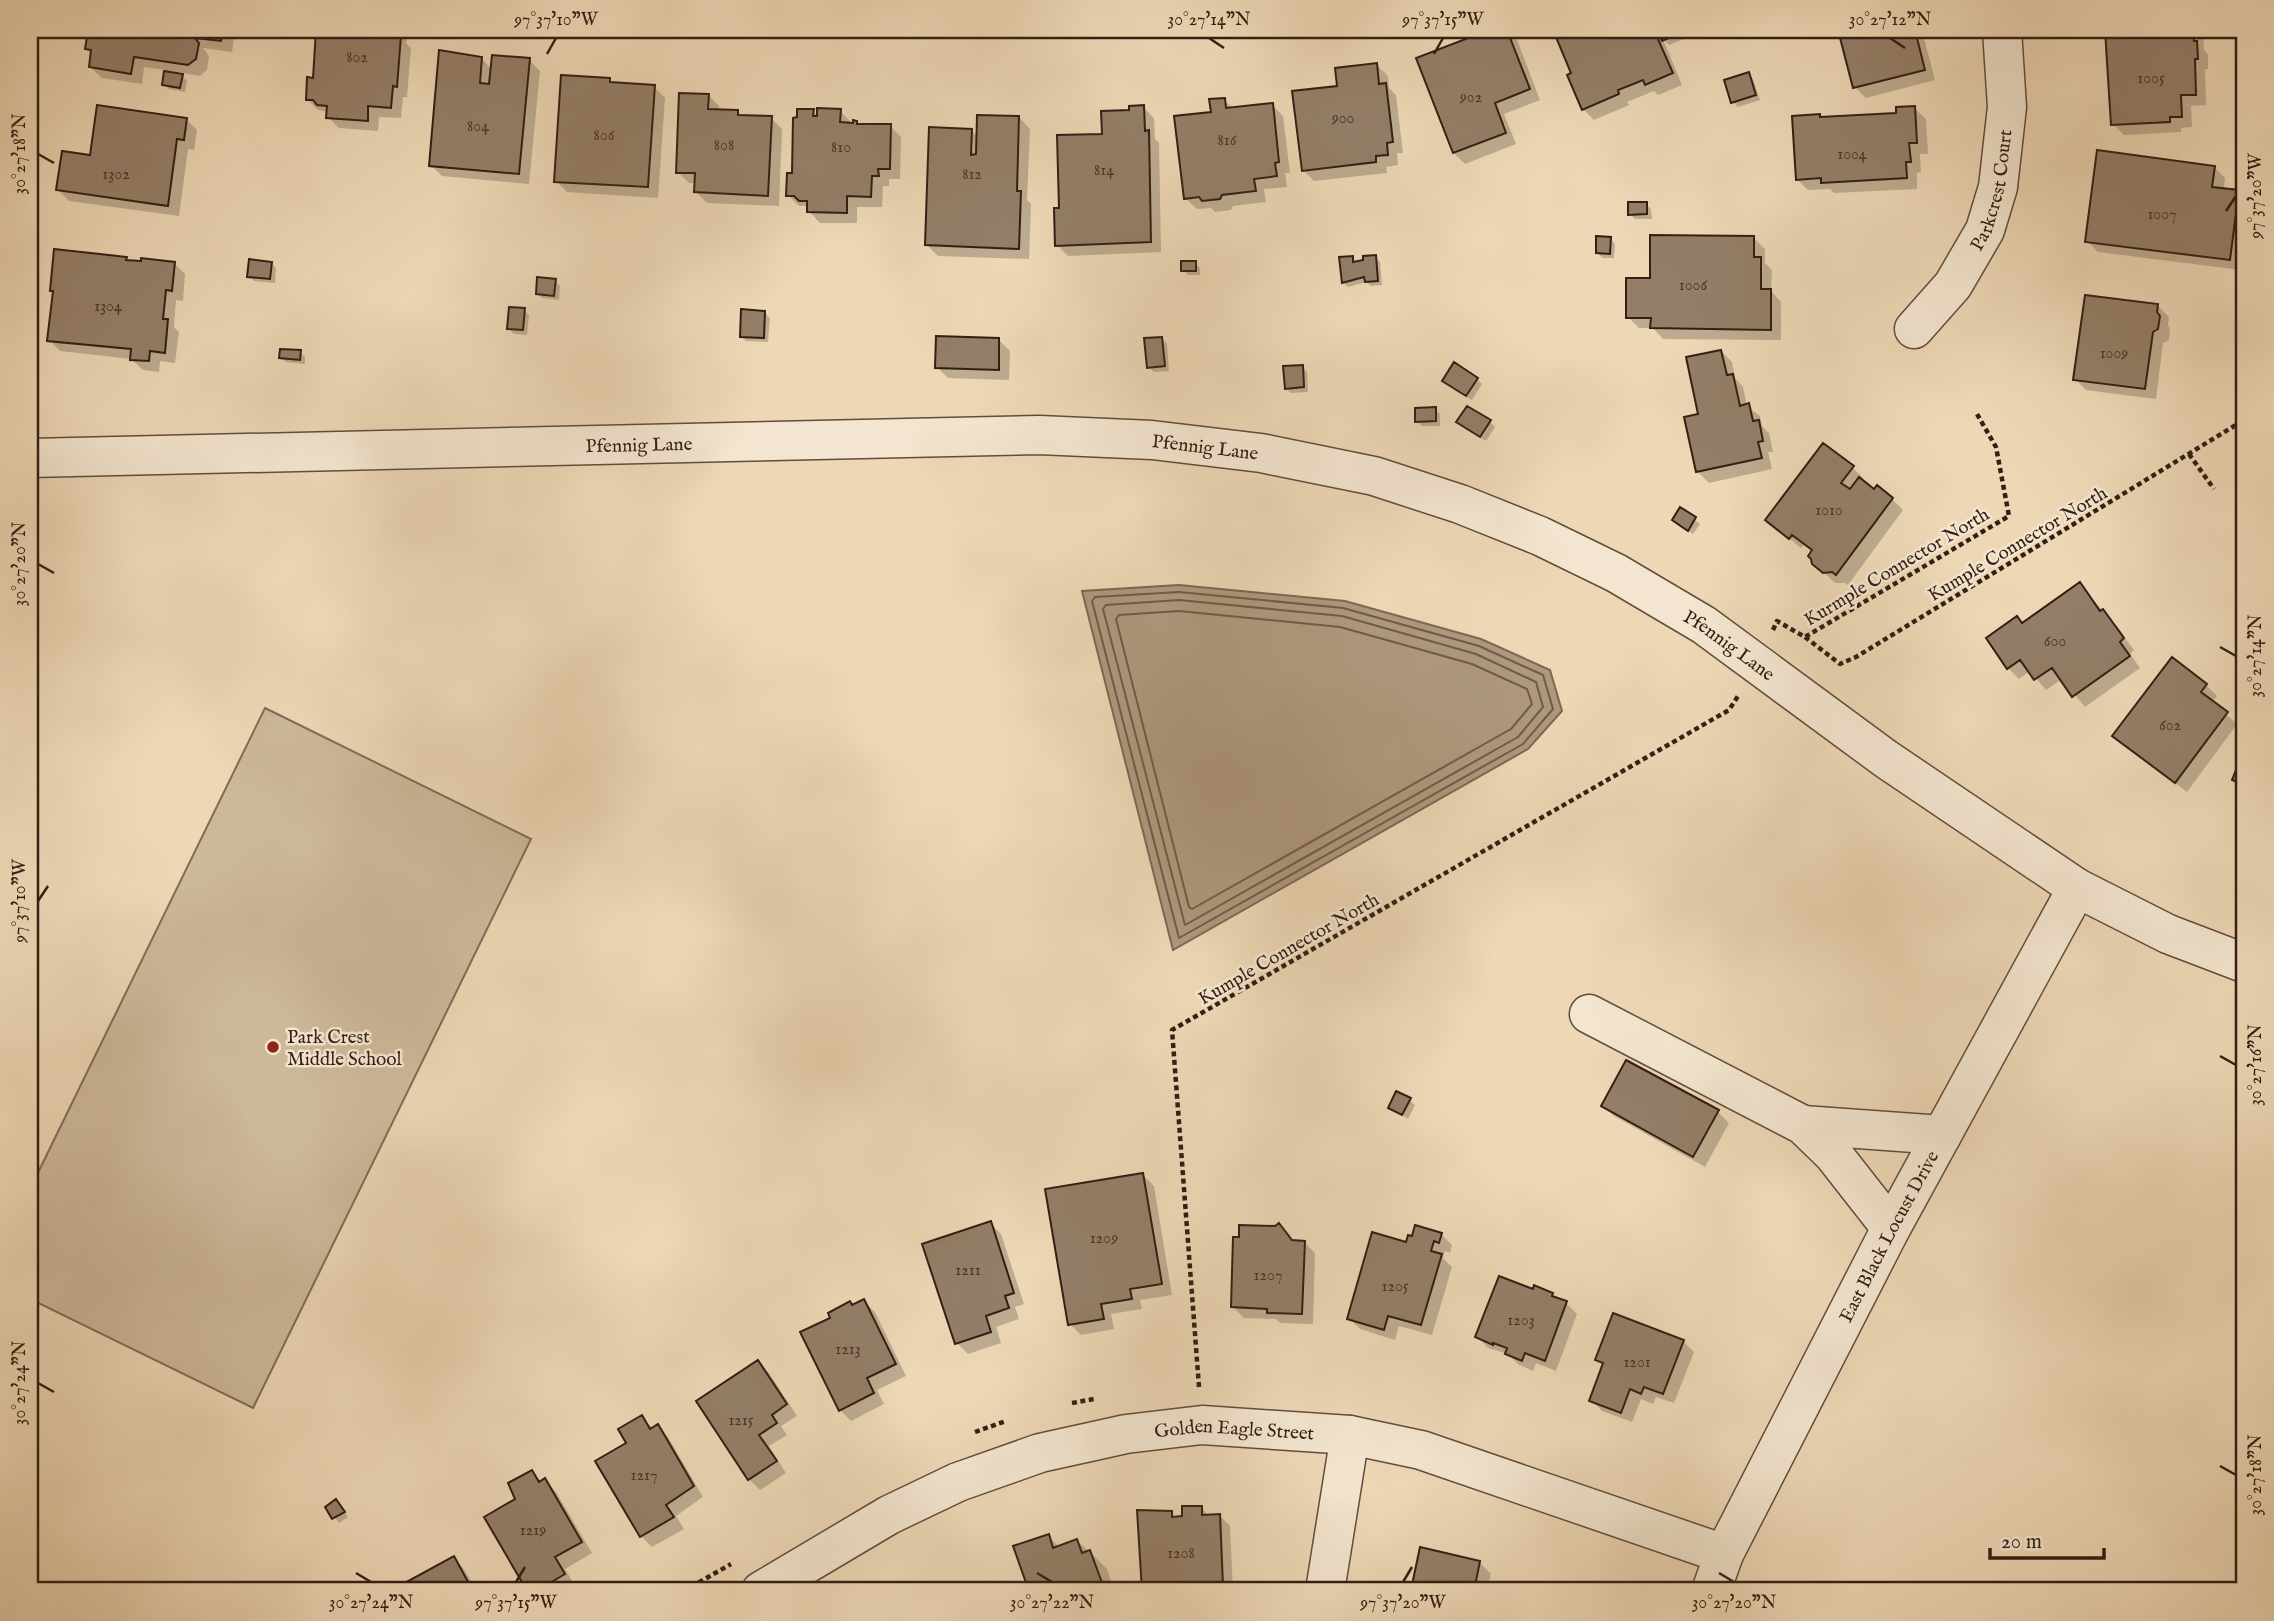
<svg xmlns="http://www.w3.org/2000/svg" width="2274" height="1621" font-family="'IM FELL English',serif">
<rect width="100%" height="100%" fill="#edd7b5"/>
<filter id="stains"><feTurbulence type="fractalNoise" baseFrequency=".00286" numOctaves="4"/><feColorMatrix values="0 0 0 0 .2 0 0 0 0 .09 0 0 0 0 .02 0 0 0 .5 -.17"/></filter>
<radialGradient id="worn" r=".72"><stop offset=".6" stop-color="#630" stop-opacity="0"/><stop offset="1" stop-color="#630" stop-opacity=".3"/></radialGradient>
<path fill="#cdb89a" stroke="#806b57" stroke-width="2" d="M265 708 531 839 253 1408 30 1299V1189Z"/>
<path fill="#ae987e" stroke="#7d6754" stroke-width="2" d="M1179 585 1345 601 1481 639 1550 670 1562 711 1528 749 1173 950 1082 591Z"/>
<path fill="#0003" d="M90 30H235L232 52 203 48 209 56 207 70 200 76 178 72 187 81 185 92 169 89 164 84 166 70 144 67 142 84 102 78 90 67 92 55 87 49Z
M318 30H397L407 40 406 43 411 48 407 97H403L401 118 379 117 378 131 339 128 328 117 325 111 318 110 307 99 315 80Z
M1494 30H1509L1516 37 1540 100 1504 114 1516 144 1465 164 1454 153 1418 59Z
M1555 30H1683L1663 39 1682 85 1658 95 1654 91 1627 102 1629 105 1594 120 1583 109 1574 74Z
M1840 30H1922L1935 80 1866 98 1855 87Z
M2107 30H2199L2203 34 2204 50 2208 54V69H2205L2206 105 2191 106 2192 127 2181 128V132L2124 135 2113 124Z
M1684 34 1686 38 1669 45 1665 41Z
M482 59 492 70 529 60 540 71 529 184 442 176 431 165Z
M1377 65 1388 76 1389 88 1396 95 1403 153H1397L1398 165 1386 167 1387 173 1314 181 1303 170 1339 88Z
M1748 74 1753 79 1760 100 1738 107 1733 102Z
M610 80 614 84 654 87 665 98 658 198 567 192 556 181Z
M708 95 719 106V111H737L743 117 771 118 782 129 779 206 707 203 696 192V183H689L678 172Z
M1224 100 1234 109 1272 105 1283 116 1290 173H1285L1287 187 1264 189 1266 202 1233 206 1231 210 1215 212 1211 208 1197 209 1185 198 1213 114Z
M1143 107 1154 118 1155 139 1159 143 1161 252 1068 256 1057 245 1061 209 1104 135 1130 112Z
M1914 108 1926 119 1928 154H1920L1921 172 1917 173V189L1834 193 1830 189 1808 190 1797 179 1819 116 1822 119 1898 114Z
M813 111 819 117 840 111 852 123 856 122 859 125 890 126 901 137 900 179H889V186H883L882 207H857V223H820L809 211 807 206H799L788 195Z
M1019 117 1030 129 1027 200 1031 204 1029 259 938 256 927 245 971 130 978 137Z
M186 119 197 130 194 150 188 149 179 216 69 201 58 190 92 157Z
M2214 167 2225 178 2224 190 2238 192 2244 198V242L2241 270 2098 252 2087 241Z
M1646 204 1651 209 1652 219H1635L1630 214Z
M1610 238 1615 244 1614 258H1603L1597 253Z
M1754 238 1765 249V263L1772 270 1771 291 1781 302V340L1663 339 1653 328H1639L1628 317 1651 280Z
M1375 257 1380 262 1382 285 1371 286 1367 282 1348 287 1343 282 1352 258 1357 263Z
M126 259 129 262 174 263 185 274 183 301 176 300 174 327 179 332 175 363 160 361 159 372 143 370 131 359 60 351 49 340 54 293 51 290Z
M271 263 276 268 275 283 254 281 249 276Z
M1195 263 1200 268V275H1188L1183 270Z
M555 281 560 286 559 300 542 298 537 293Z
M2158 306 2169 317 2168 325 2170 329 2169 340 2163 343 2156 399 2086 390 2075 379Z
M524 310 529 315 527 335 514 334 509 329Z
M765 313 770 318 768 342 746 341 741 336Z
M1162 338 1167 344 1169 371 1154 372 1149 367Z
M999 340 1010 351 1009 380 948 378 937 367Z
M1721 351 1732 362 1735 378 1743 387 1747 406 1760 416 1762 426 1769 433 1773 452H1768L1772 469 1709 483 1698 472 1686 419 1700 415Z
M300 352 305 357V364L286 362 281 357Z
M1302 367 1307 372 1308 392 1291 393 1286 388Z
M1477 379 1482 384 1472 400 1450 386Z
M1435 409 1440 414V426H1422L1417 421Z
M1490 422 1495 427 1486 441 1463 427Z
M1852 467 1863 478 1861 481 1875 491 1892 499 1903 510 1848 585 1845 583H1835L1814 563 1813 552 1804 545 1801 548 1767 520Z
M1681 509 1700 524 1693 534 1679 524Z
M2079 584 2114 623 2134 650 2130 654 2140 668 2085 707 2062 679 2046 690 2030 671 2019 679 2008 668 2023 624Z
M2172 660 2206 685 2217 696 2212 703 2237 724 2187 792 2126 746 2115 736Z
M2244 755V790L2234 780Z
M1409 1100 1415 1105 1408 1119 1390 1107Z
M1603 1105 1718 1112 1729 1123 1705 1167 1614 1116Z
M1143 1175 1154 1186 1172 1295 1140 1300 1142 1309 1111 1314 1114 1329 1081 1335 1070 1324Z
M990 1223 1001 1234 1024 1304 1015 1307 1019 1319 996 1327 1001 1343 968 1354 957 1343Z
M1279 1226 1294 1242H1304L1315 1253 1313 1324 1280 1323 1276 1319 1244 1318 1232 1306Z
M1441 1234 1452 1245 1450 1253 1445 1251 1443 1258 1452 1267 1432 1335 1399 1326 1395 1340 1360 1329 1349 1318 1408 1245Z
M1552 1294 1557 1300 1566 1303 1577 1314 1556 1371 1536 1363 1533 1371 1518 1364 1508 1354 1488 1348 1477 1336Z
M864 1301 875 1312 906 1376 877 1390 884 1404 851 1421 840 1410 853 1306Z
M1683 1341 1694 1352 1674 1403 1656 1397 1653 1404 1641 1399 1632 1422 1602 1411 1591 1400 1604 1366 1597 1359Z
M758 1362 769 1373 797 1416 781 1426 787 1435 769 1446 786 1473 760 1490 749 1479Z
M642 1417 653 1429 657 1426 668 1437 703 1497 676 1516 684 1529 652 1547 641 1536 629 1444Z
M531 1472 542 1482 545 1481 556 1492 592 1553 565 1569 575 1586 565 1591H531L528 1588 517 1500Z
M336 1501 348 1517 339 1523 327 1507Z
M1201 1507 1209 1516 1219 1515 1230 1526 1233 1591H1143L1139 1512 1171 1513 1176 1518H1184Z
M1048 1536 1059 1547 1077 1541 1090 1552 1107 1569 1114 1591H1031L1015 1547Z
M453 1558 464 1569 477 1591H393Z
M1480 1563 1491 1574 1487 1591H1408L1409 1587Z"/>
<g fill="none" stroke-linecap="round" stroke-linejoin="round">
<path stroke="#705b49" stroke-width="2" d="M1179 592 1343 608 1479 646 1543 675 1553 709 1523 744 1179 938 1092 601 1095 597Z
M1179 600 1342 616 1476 654 1536 682 1543 707 1518 737 1185 925 1103 609 1106 605Z
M1179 611 1340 627 1472 664 1527 689 1532 704 1511 729 1192 909 1189 907 1116 619 1119 615Z"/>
</g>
<path fill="#947e68" stroke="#331e14" stroke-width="2" d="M88 30H223L221 41 195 38 199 43 196 59 188 65 134 57 131 74 89 67 91 50 85 49Z
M316 30H396L395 35H401L397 87 393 86 391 108 368 106V121L326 118 327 106 317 105 313 100H306L307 77 313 78Z
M1489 30H1507L1530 89 1495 103 1506 133 1453 153 1416 58Z
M1553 30H1654L1673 73 1645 85 1643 80 1618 90 1619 94 1582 110 1567 75 1571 73Z
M1658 30H1681L1682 33 1662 41Z
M1838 30H1915L1925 70 1853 88Z
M2105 30H2193L2194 41H2197L2198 59H2195L2196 95H2181L2182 117H2170V122L2111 125Z
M439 50 482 57 480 83 489 84 492 55 530 58 519 174 429 166Z
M1377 63 1379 84 1386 83 1393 142 1387 143 1388 155 1376 156V162L1302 171 1292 91 1337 86 1335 68Z
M164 71 183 74 180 88 162 85Z
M1749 72 1756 95 1731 103 1724 80Z
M561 75 610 78V82L655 85 648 187 554 182Z
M679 93 709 94 708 109 738 110V115L772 116 768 196 694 192 695 173H676Z
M1225 98 1226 108 1273 103 1279 162 1275 163 1277 176 1254 179 1256 191 1222 195 1220 199 1202 201 1199 197 1184 199 1174 116 1211 112 1209 99Z
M97 105 187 118 184 140 177 139 168 206 56 190 62 151 90 155Z
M1144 105 1145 131 1149 130 1151 242 1055 246 1054 208H1059L1057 135 1102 134 1101 111 1129 110V106Z
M1915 106 1917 143H1909L1911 162H1906L1907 178 1821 183V178L1796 180 1792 116 1820 114V117L1896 113V107Z
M817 108 841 109 840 122 853 123V120L857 121V124H891L890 169H878L879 176H872L871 197 847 196V213L807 212V201H799L794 196H786L787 173H792L793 118 797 117V109H814L813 116H817Z
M977 115 1019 116 1017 191H1021L1019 249 925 245 929 127 972 129 971 155 976 154Z
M2097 150 2215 166 2212 187 2239 190 2230 260 2085 242Z
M1628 202H1647V214L1628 215Z
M1650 235 1754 236V257H1761V289H1771V330L1650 328 1651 318H1626V278H1650Z
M1596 236 1611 237 1610 254 1596 253Z
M54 249 127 257 126 260 141 261V258L175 262 172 291 166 290 163 319H168L165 353 150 351 149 361 130 360 131 349 47 341 53 291H50Z
M1376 255 1378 281 1365 282 1364 277 1342 283 1339 257 1353 256V262L1363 260V256Z
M249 259 272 262 270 279 247 277Z
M1181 261H1196V271H1181Z
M537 277 556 279 554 296 536 294Z
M2085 295 2158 304 2157 312 2160 316 2158 329 2153 332 2145 389 2073 380Z
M509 307 525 308 523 330 507 329Z
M741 309 765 311 764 338 740 337Z
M936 336 999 338V370L935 368Z
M1162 337 1165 366 1147 368 1144 338Z
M280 349 301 350 300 360 279 358Z
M1721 350 1727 375 1733 374 1740 406 1749 403 1753 421 1759 420 1763 441 1758 442 1762 458 1696 472 1684 417 1698 414 1686 357Z
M1454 362 1478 378 1466 396 1442 381Z
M1303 365 1304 387 1285 389 1283 366Z
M1467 406 1491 420 1480 437 1456 422Z
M1436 407V421L1415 422V408Z
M1823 443 1854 466 1841 483 1850 489 1859 477 1874 489 1877 485 1893 498 1836 575 1832 572 1823 573 1812 564 1811 559 1808 556 1812 550 1792 535 1789 539 1765 520Z
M1680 507 1696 517 1688 531 1672 520Z
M2080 582 2100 611 2103 609 2124 638 2120 642 2130 656 2072 697 2052 668 2034 680 2020 660 2007 669 1986 638 2017 616 2022 623Z
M2172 657 2207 684 2201 692 2228 712 2175 783 2112 736Z
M2244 750V785L2232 780Z
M1626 1060 1719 1110 1693 1157 1601 1106Z
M1396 1091 1411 1098 1402 1115 1388 1108Z
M1143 1173 1162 1284 1130 1289 1132 1299 1101 1304 1104 1319 1068 1325 1045 1189Z
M991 1221 1014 1293 1005 1296 1009 1308 986 1316 991 1332 955 1344 922 1244Z
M1279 1223 1292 1240 1305 1241 1302 1314 1267 1313V1309L1231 1307 1233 1237H1239V1225L1275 1226Z
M1415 1225 1442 1233 1439 1243 1434 1241 1431 1251 1442 1254 1421 1325 1388 1316 1384 1330 1347 1319 1372 1232 1406 1242 1408 1235 1412 1236Z
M1499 1276 1533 1289 1534 1285 1553 1293 1552 1296 1567 1301 1545 1361 1525 1353 1522 1361 1505 1354 1507 1348 1493 1343V1345L1475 1337Z
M864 1299 896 1364 867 1378 874 1393 839 1411 800 1332 830 1318 828 1313 850 1301 852 1305Z
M1613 1313 1684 1340 1663 1394 1644 1387 1641 1394 1630 1389 1621 1413 1589 1401 1603 1363 1595 1360Z
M758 1360 787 1404 772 1415 777 1423 759 1435 777 1461 748 1480 696 1401Z
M642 1415 650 1429 658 1424 694 1486 666 1505 674 1517 640 1537 595 1461 626 1443 618 1429Z
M532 1470 539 1482 545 1478 582 1542 555 1557 565 1574 538 1590 535 1585 526 1589 484 1517 515 1499 508 1483Z
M336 1499 345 1512 332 1519 325 1507Z
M1182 1506H1202V1515L1220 1514 1223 1586 1205 1587V1591H1142L1137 1510 1172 1511V1517L1182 1516Z
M1049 1534 1053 1548 1077 1539 1082 1553 1090 1550 1105 1591H1029L1013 1546Z
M1420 1547 1480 1561 1474 1591H1406L1408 1584 1412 1585Z
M454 1556 473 1591H390Z
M962 1584 965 1591H948Z"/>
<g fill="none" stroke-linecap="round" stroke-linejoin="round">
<defs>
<g id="minor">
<path id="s1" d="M1914 329 1953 285 1985 230 1998 187 2007 107 2002 30"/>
<path id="s2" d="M30 458 1039 435 1152 440 1261 453 1374 476 1460 504 1540 536 1616 573 1704 625 1886 759 2077 888 2168 934 2244 963"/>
<path d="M1589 1014 1803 1125 1833 1154 1891 1228"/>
<path d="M1803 1125 1942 1135"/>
<path id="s3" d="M761 1591 889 1515 958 1482 1040 1453 1126 1434 1202 1425 1350 1435 1421 1450 1724 1554"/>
<path d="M1325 1591 1350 1435"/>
<path id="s4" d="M1711 1591 1724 1554 1889 1232 2077 888"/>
</g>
</defs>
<use href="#minor" stroke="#624c3c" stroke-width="41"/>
<path stroke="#331e14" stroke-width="4.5" stroke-dasharray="5 3.5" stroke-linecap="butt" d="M2189 454 2214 489
M1773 630 1777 621 1805 637 2009 516 1996 447 1977 414
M1805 637 1840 664 1856 657 2244 420
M1199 1387 1172 1030 1729 710 1738 696
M1072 1403 1094 1399
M975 1432 1006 1421
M684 1591 731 1564"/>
<use href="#minor" stroke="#f3e5cf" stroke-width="38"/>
</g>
<path fill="none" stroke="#331e14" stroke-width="2.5" d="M1209 38 1224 48M1890 38 1905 48M547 54 556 38M1434 54 1443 38M38 154 54 163M2226 211 2236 196M38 564 54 573M2220 647 2236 656M38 901 48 886M2220 1056 2236 1065M38 1383 54 1392M2220 1466 2236 1475M356 1573 371 1582M1037 1573 1052 1582M1719 1573 1734 1582M516 1582 525 1567M1403 1582 1412 1567"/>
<circle fill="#8f2418" stroke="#f3e5cf" stroke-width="2.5" cx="273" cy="1047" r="7"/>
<g text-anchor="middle" stroke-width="5" stroke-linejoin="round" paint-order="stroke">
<g font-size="16" fill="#4b3629">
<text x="357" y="62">802</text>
<text x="2151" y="83">1005</text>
<text x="1471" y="102">902</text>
<text x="1343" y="123">900</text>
<text x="478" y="131">804</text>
<text x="604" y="140">806</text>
<text x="1227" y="145">816</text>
<text x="724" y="150">808</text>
<text x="841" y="152">810</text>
<text x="1852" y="159">1004</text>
<text x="1104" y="175">814</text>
<text x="116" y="179">1302</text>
<text x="972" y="179">812</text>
<text x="2162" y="219">1007</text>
<text x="1693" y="290">1006</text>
<text x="108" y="311">1304</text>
<text x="2114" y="358">1009</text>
<text x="1829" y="515">1010</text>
<text x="2055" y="646">600</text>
<text x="2170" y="730">602</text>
<text x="1104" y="1243">1209</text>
<text x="968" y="1275">1211</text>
<text x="1268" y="1280">1207</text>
<text x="1395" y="1291">1205</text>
<text x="1521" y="1325">1203</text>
<text x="848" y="1354">1213</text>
<text x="1637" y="1367">1201</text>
<text x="741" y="1425">1215</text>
<text x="644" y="1480">1217</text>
<text x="533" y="1535">1219</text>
<text x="1181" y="1558">1208</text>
</g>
<g font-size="19" fill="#331e14" stroke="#f3e5cf">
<text dy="7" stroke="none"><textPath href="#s1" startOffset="163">Parkcrest Court</textPath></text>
<text dy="7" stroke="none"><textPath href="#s2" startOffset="609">Pfennig Lane</textPath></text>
<text dy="7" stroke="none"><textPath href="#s2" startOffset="1176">Pfennig Lane</textPath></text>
<text transform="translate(2017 543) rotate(-31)" y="7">Kumple Connector North</text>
<text transform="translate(1896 566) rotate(-31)" y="7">Kurmple Connector North</text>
<text dy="7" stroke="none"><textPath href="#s2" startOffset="1743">Pfennig Lane</textPath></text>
<text transform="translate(1288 948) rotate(-30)" y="7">Kumple Connector North</text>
<text dy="7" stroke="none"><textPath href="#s4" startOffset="397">East Black Locust Drive</textPath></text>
<text dy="7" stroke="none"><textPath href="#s3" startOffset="509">Golden Eagle Street</textPath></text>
</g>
<g font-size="19" fill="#331e14" stroke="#f3e5cf" text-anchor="start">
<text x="287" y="1043">Park Crest<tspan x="287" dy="22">Middle School</tspan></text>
</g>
</g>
<rect width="2274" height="1621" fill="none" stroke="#edd7b5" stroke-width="77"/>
<path d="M1990 1548v10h114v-10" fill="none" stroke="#331e14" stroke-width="3.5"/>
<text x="2001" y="1548" font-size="21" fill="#331e14" stroke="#f3e5cf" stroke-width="5" paint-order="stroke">20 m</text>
<rect x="38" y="38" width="2198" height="1544" fill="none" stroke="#331e14" stroke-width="2.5"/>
<g font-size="18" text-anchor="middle" fill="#331e14">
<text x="556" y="25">97°37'10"W</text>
<text x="1209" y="25">30°27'14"N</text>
<text x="1443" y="25">97°37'15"W</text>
<text x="1890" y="25">30°27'12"N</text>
<text transform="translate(19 154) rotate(-90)" y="6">30°27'18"N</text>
<text transform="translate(2255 196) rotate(-90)" y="6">97°37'20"W</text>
<text transform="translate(19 564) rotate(-90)" y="6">30°27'20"N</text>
<text transform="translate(2255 656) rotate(-90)" y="6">30°27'14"N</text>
<text transform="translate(19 901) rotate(-90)" y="6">97°37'10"W</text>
<text transform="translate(2255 1065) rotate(-90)" y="6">30°27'16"N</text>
<text transform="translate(19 1383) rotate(-90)" y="6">30°27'24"N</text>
<text transform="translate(2255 1475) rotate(-90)" y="6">30°27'18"N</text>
<text x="371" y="1608">30°27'24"N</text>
<text x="516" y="1608">97°37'15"W</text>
<text x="1052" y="1608">30°27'22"N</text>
<text x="1403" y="1608">97°37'20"W</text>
<text x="1734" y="1608">30°27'20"N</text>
</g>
<rect width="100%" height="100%" filter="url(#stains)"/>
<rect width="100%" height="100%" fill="url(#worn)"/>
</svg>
